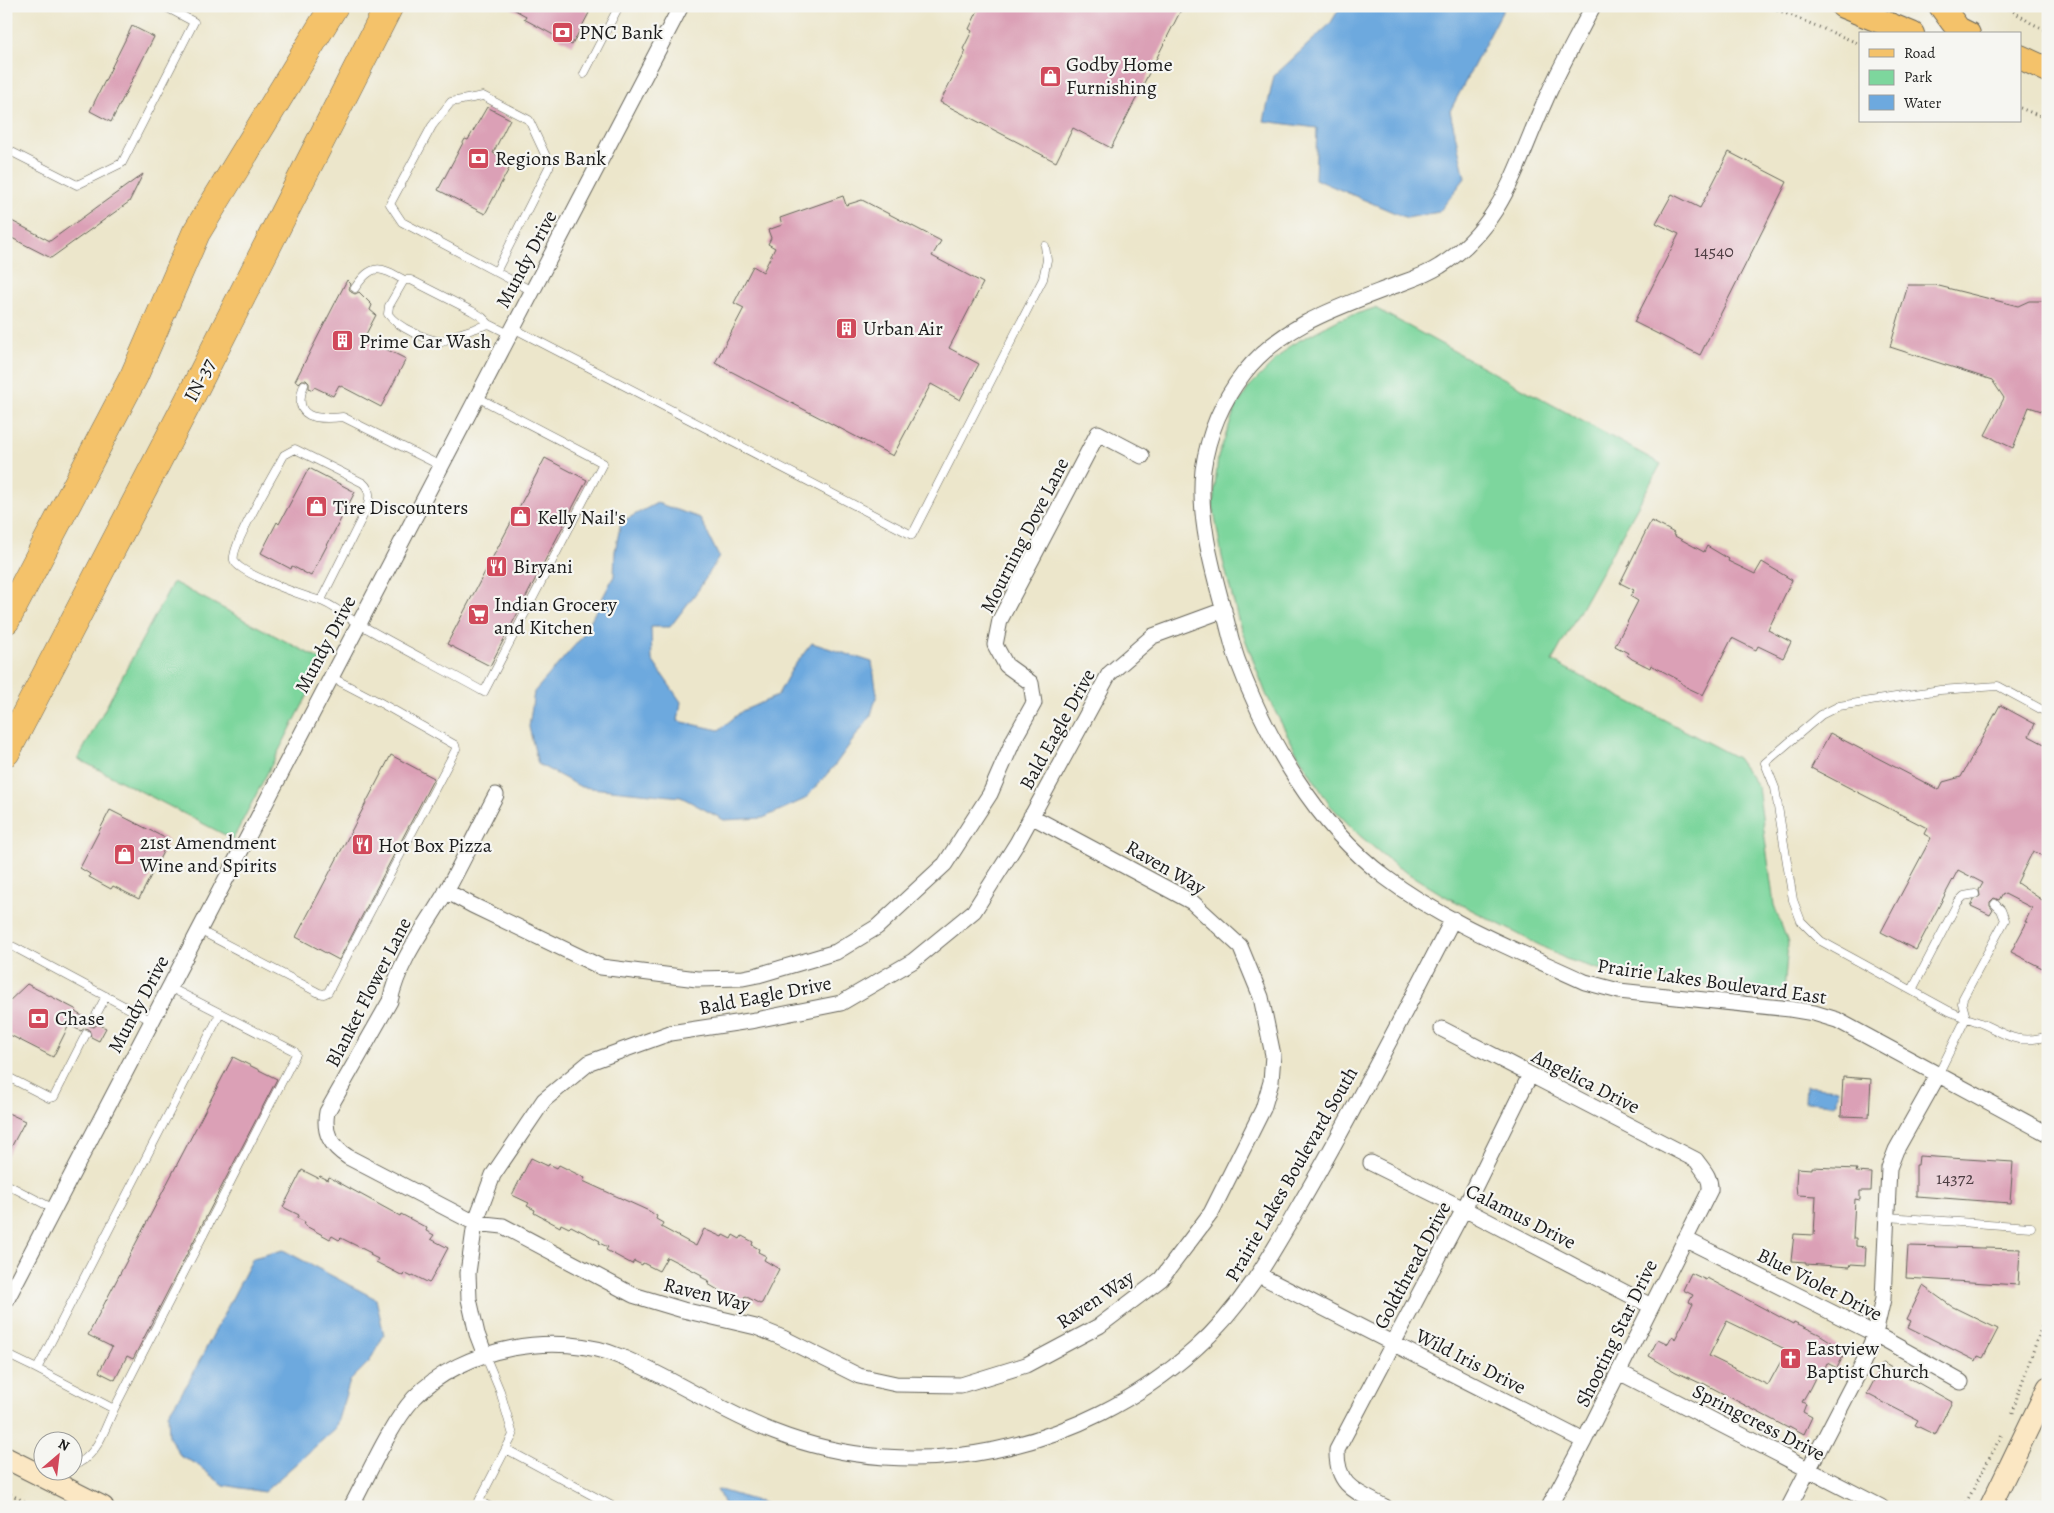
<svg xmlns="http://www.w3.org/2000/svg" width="2054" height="1513" font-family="Alegreya,serif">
<rect width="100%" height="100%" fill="#f6f6f2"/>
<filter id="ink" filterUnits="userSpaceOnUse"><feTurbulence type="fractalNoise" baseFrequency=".02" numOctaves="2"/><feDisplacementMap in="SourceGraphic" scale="10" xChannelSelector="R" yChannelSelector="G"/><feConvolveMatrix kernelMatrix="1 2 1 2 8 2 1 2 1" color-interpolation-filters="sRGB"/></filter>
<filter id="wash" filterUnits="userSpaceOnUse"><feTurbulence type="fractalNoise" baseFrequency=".0096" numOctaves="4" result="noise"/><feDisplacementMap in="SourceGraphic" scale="20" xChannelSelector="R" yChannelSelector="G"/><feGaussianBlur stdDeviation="1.12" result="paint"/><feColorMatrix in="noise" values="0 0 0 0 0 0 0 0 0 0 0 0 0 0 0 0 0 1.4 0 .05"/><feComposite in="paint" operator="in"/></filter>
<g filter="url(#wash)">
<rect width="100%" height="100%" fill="#ece6cb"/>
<path fill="#7dd69d" stroke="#4c795c" d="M1375 308 1661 464 1552 661 1737 758 1758 787 1774 905 1788 943 1784 992 1700 984 1608 972 1566 959 1443 895 1396 866 1359 835 1329 804 1296 751 1266 694 1239 623 1222 557 1213 505 1218 457 1235 409 1250 386 1291 345 1340 319Z
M173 582 325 662 233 839 78 759Z"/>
<path fill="#6da9de" stroke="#44627d" d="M1341 6H1505L1450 111 1465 178 1439 212 1407 218 1315 179 1317 128 1264 121 1274 76 1330 24Z
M657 503 700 518 719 557 699 589 670 627H651L652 660 681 702 678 721 719 730 742 711 777 696 793 667 812 643 872 662 877 694 871 715 835 765 805 799 763 818 724 820 681 797 581 787 538 764 529 727 534 692 582 637 614 576 615 551 621 522Z
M1806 1086 1838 1089 1836 1104 1805 1102Z
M283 1250 376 1299 384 1335 369 1362 350 1381 335 1429 264 1492 223 1485 195 1463 181 1457 169 1437 168 1414 188 1383 253 1258Z
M717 1489 776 1507H725Z
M1003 1498 1035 1507H948Z"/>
<g id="blocks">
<path fill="#dba0b6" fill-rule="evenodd" d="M508 6H589L586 11 589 13 572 45 524 19 526 16Z
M980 6H1183L1111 148 1073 128 1056 162 940 102 966 51 963 49 972 31 969 29Z
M132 26 154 37 111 122 90 111Z
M487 107 510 119 493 153 512 163 485 214 438 190 465 139 468 140Z
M1729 152 1787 182 1700 355 1634 322 1679 234 1656 223 1672 194 1700 208Z
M143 174 129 202 51 258 6 235V218L50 241Z
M843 196 846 205 862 200 941 241 932 256 983 283 949 348 979 364 960 400 931 384 893 456 715 363 744 308 734 303 753 266 763 272 775 248 768 244 771 238 768 230 782 225 780 218Z
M347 280 351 284 349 288 351 292 355 294 359 292 372 305 370 310 376 315 364 338 406 359 381 407 339 385 333 396 314 387 312 390 309 388V383L306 380H302L299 383 295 381Z
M1908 285H1935L2018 306 2029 301H2048V413L2029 407 2013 448 1985 435 2004 398 1992 380 1890 347Z
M545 458 587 480 490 666 447 644Z
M309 468 355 492 311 576 292 566 291 569 261 553 277 522 279 524Z
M1651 521 1667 529 1674 533 1673 535 1704 552 1707 546 1729 559 1728 561 1755 574 1762 562 1792 580 1768 630 1791 642 1783 658 1758 646 1756 650 1732 638 1703 695 1686 687 1680 682 1681 681 1651 665 1650 668 1632 659 1627 655 1628 653 1615 646 1638 601 1630 596 1634 590 1620 583Z
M2000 705 2035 724 2029 736 2048 746V859L2033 851 2017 883 2048 904V971L2011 952 2027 922H2025L2032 908 2003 893 1999 900 1994 898 1990 902V906L1993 910 1990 915 1971 906 1974 900 1980 896 1979 890 1983 883 1958 870 1916 950 1881 932 1931 838 1924 834 1927 828 1811 768 1830 733 1939 790 1943 782 1961 777Z
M391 755 434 778 339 960 296 937Z
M110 810 169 840 139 899 113 886 111 889 89 877 90 874 80 868Z
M27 984 77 1010 75 1012 88 1019 90 1026 94 1027 98 1024 106 1028 99 1041 91 1037 89 1029 85 1028 81 1031 69 1025 53 1057 6 1033V1004Z
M233 1057 277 1079 133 1359 127 1356 115 1380 99 1372 112 1347 88 1335Z
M1843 1077 1871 1079 1869 1117 1841 1116Z
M6 1112 25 1121 6 1157Z
M1919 1156 2013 1162 2010 1203 1916 1196V1165H1918Z
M531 1158 548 1166 549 1164 557 1168 559 1165 585 1178 583 1181 649 1211 657 1216 656 1219 663 1223 661 1227 696 1246 704 1229 722 1237 723 1235 731 1239 733 1235 740 1239 742 1236 753 1242 752 1245 759 1249 758 1252 766 1256 764 1260 779 1269 762 1303 760 1304 745 1296 743 1299 736 1295 734 1298 725 1294 708 1284 709 1281 701 1277 702 1275 667 1257 659 1271 643 1263 642 1265 634 1261 632 1264 606 1250 608 1247 599 1243 600 1241 571 1226 569 1228 561 1224 560 1227 534 1213 535 1210 527 1206 529 1203 512 1195Z
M1812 1167 1857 1169 1856 1172 1872 1173 1871 1191H1860V1200L1855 1199 1853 1238H1856V1246L1866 1247 1865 1265 1851 1264 1850 1267 1806 1264V1262L1791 1261 1794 1234 1814 1235 1816 1196 1797 1195 1796 1185 1797 1168 1812 1169Z
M302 1170 318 1178 320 1176 328 1180 329 1177 400 1216 401 1214 427 1228 426 1231 434 1235 431 1239 448 1248 430 1282 429 1283 413 1275 412 1277 404 1273 403 1276 376 1262 378 1259 370 1255 371 1253 341 1238 339 1240 332 1236 330 1239 304 1225 305 1222 297 1218 299 1215 283 1207Z
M1908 1246 2020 1249 2018 1285 1906 1278Z
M1691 1273 1706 1280 1707 1278 1793 1324 1794 1322 1819 1334 1846 1351 1837 1368 1827 1363 1824 1370 1820 1368 1810 1388 1802 1402 1806 1404 1803 1412 1812 1417 1804 1434 1789 1426 1788 1428 1703 1383 1702 1384 1676 1372 1649 1356 1658 1339 1668 1344 1672 1337 1675 1339 1693 1304 1689 1302 1693 1295 1683 1290ZM1727 1321 1787 1350 1768 1385 1709 1356Z
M1923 1286 1951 1306 1998 1329 1983 1358 1978 1356 1976 1361 1908 1327 1911 1321 1907 1319Z
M1883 1363 1952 1402 1935 1435 1915 1425 1918 1420 1867 1394Z"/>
</g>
</g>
<g filter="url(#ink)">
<use href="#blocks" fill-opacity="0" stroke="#656359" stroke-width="1"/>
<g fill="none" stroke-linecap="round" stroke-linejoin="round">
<defs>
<path id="lane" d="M584 74 619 6
M6 149 77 185 122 163 194 22 164 6
M496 272 550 165 529 120 483 96 451 102 432 126 390 204 402 222 532 291
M355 288C372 263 380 266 404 280
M489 324 452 336 442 342C425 339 398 328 388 314L389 306 404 280H411L472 311 482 317 489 324 509 334
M513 328 912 535 1043 279 1047 260 1045 246
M304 385C291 419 317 420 343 417L441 466
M321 600 367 508C370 498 371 490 363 483L295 449 284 455C276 471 230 547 234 560 237 573 304 596 318 600 333 604 347 618 361 625 401 648 443 669 484 692L603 463 477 397
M199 930 319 993 324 994 328 992 456 749 455 745 379 702 331 677
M6 946 14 947 152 1021
M169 987 294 1051 296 1054 114 1409 37 1369 220 1014
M1912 990 1958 902 1964 896 1975 894
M1966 1018 1949 1011 1821 941 1801 921 1793 900 1775 788 1765 763 1821 715 1839 706 1940 690 1998 686 2048 713
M1966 1018 1962 1003 1963 998 2005 920 2001 910 1995 904
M93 1021 106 996
M1938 1075 1966 1018C2001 1027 2009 1048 2048 1036
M6 1076 49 1098 54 1097 86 1034
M6 1184 54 1209
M1887 1217 2031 1227
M6 1354 37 1369
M485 1355 500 1391 513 1435 479 1501 490 1507
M506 1449 614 1507
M72 1466C97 1458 104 1430 114 1409"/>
<path id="street" d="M1593 6C1577 38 1559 69 1545 101 1516 165 1503 226 1440 266 1425 276 1407 281 1391 287 1336 308 1281 326 1244 373 1222 401 1208 435 1203 470 1198 516 1211 564 1223 608 1228 625 1231 642 1237 659 1267 740 1315 824 1385 877 1444 922 1518 951 1585 982L1619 991 1790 1009 1814 1013 1837 1020 2048 1134
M496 795C479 827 464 859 447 890 426 927 399 959 390 1001L327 1112C323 1133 331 1146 348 1157L475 1223 503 1226 633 1295 683 1310 756 1327 783 1338 859 1376 896 1384 961 1385 1026 1365 1099 1326 1161 1279 1211 1213 1263 1109 1271 1082 1273 1055 1261 997 1240 946 1192 902 1031 816
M446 891 472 905 601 967 697 979 743 978 758 975 836 952 877 927 945 864 990 794 1014 739 1034 703 1031 683 1006 665 995 645 1000 620 1098 433 1142 456
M1442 1029 1696 1160C1703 1170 1711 1177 1710 1190L1584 1441 1549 1507
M1371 1163 1464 1209 1651 1306
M1685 1239 1875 1334 1961 1382
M1259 1275 1584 1441
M6 1301 681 6
M485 1355 477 1334 469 1299 468 1273 475 1223 493 1175 544 1100 590 1062 670 1033 756 1020 841 1003 913 961 974 911 1017 843 1109 674 1153 636 1224 610
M1619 1372 1881 1507
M351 1507C370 1472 388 1428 414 1398 462 1347 557 1330 621 1357 673 1378 721 1412 774 1432 917 1488 1081 1451 1195 1349 1244 1306 1274 1250 1306 1194 1358 1104 1405 1011 1453 919
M1385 1507C1357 1492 1336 1487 1337 1450L1464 1209 1530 1075
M1789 1507 1861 1368 1875 1334 1883 1299 1889 1168 1896 1150 1938 1075"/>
<path id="secondary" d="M6 1458 103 1507
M1990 1507 2048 1387"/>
<path id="primary" d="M1843 6 1912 34
M1941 6 1958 29 1968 34
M2020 57 2048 70"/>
<path id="highway" d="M6 620 134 376 196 233 334 6
M6 752 187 404 389 6"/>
</defs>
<use href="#lane" stroke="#656359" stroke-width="9"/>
<use href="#street" stroke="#656359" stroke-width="17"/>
<use href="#secondary" stroke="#656359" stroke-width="23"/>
<use href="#primary" stroke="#656359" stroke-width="26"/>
<use href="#highway" stroke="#656359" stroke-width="29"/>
<path stroke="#656359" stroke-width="3" stroke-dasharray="1 4" stroke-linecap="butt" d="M1768 6 1860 44
M2005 6 2031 23 2048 31
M2020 108 2048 119
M2013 1413 2017 1397 2048 1309
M6 1492 35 1507
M1964 1507 2002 1434"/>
<use href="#lane" stroke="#fff" stroke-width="8"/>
<use href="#street" stroke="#fff" stroke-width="15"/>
<use href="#secondary" stroke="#fbe7c3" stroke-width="21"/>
<use href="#primary" stroke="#f4c26a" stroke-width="24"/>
<use href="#highway" stroke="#f4c26a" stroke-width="28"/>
</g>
</g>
<defs>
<symbol id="bank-square" viewBox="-11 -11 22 22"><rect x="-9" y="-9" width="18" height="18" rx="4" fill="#d1495b" stroke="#f6f6f2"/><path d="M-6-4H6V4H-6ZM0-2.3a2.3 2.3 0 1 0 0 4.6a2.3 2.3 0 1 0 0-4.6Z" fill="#fff"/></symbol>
<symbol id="shop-square" viewBox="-11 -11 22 22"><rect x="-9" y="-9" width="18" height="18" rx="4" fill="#d1495b" stroke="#f6f6f2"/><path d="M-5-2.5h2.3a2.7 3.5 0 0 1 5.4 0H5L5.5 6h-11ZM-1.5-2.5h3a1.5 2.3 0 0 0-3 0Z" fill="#fff"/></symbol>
<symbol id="building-square" viewBox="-11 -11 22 22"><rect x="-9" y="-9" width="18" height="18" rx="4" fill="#d1495b" stroke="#f6f6f2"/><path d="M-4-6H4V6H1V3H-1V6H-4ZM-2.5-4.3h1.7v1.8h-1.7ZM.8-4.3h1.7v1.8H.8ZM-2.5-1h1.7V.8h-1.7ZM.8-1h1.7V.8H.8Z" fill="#fff"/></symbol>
<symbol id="restaurant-square" viewBox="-11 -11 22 22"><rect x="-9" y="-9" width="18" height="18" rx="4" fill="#d1495b" stroke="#f6f6f2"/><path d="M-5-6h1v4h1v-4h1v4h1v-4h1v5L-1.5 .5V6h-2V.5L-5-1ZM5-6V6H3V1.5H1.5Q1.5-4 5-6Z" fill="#fff"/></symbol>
<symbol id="supermarket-square" viewBox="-11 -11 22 22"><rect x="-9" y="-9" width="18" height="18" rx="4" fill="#d1495b" stroke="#f6f6f2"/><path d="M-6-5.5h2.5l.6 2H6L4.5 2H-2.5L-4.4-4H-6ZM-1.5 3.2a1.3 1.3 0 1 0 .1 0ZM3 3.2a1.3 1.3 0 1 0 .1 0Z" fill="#fff"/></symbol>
<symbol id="church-square" viewBox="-11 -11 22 22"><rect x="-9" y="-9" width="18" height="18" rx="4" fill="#d1495b" stroke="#f6f6f2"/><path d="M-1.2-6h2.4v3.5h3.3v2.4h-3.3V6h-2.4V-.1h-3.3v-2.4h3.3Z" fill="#fff"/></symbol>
</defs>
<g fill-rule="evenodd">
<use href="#bank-square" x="550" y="20" width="25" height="25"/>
<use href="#shop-square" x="1038" y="64" width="25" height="25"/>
<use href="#bank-square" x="466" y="146" width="25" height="25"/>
<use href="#building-square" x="834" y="316" width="25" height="25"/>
<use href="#building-square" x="330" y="328" width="25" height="25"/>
<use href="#shop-square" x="304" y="494" width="25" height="25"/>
<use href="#shop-square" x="508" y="504" width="25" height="25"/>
<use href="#restaurant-square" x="484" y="554" width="25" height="25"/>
<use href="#supermarket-square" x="466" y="602" width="25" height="25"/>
<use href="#restaurant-square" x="350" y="832" width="25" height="25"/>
<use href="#shop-square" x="112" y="842" width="25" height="25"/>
<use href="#bank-square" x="26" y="1006" width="25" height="25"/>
<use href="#church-square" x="1778" y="1346" width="25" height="25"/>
</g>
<g text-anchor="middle" stroke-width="4.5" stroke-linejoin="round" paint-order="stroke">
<g font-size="18" fill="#4c3d42">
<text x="1714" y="257">14540</text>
<text x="1955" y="1184">14372</text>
</g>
<g font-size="20" fill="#1c1c1c" stroke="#f6f6f2" text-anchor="start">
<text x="579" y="39">PNC Bank</text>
<text x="1066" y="71">Godby Home<tspan x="1066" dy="23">Furnishing</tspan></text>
<text x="495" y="165">Regions Bank</text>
<text x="863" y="335">Urban Air</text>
<text x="359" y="348">Prime Car Wash</text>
<text x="333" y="514">Tire Discounters</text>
<text x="537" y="524">Kelly Nail's</text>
<text x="513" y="573">Biryani</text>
<text x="494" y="611">Indian Grocery<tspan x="494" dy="23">and Kitchen</tspan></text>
<text x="140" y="849">21st Amendment<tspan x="140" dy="23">Wine and Spirits</tspan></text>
<text x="378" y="852">Hot Box Pizza</text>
<text x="55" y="1025">Chase</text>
<text x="1806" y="1355">Eastview<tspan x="1806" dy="23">Baptist Church</tspan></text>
</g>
<g font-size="20" fill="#1c1c1c" stroke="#f6f6f2">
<text transform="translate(526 259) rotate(-62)" y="7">Mundy Drive</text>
<text transform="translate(199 380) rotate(-63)" y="7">IN-37</text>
<text transform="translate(1024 535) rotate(-63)" y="7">Mourning Dove Lane</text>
<text transform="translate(325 644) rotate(-62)" y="7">Mundy Drive</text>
<text transform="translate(1057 729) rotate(-61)" y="7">Bald Eagle Drive</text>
<text transform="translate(1166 867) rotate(30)" y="7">Raven Way</text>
<text transform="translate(1712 981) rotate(8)" y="7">Prairie Lakes Boulevard East</text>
<text transform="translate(368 992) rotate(-63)" y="7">Blanket Flower Lane</text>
<text transform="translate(765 995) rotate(-11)" y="7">Bald Eagle Drive</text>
<text transform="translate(138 1004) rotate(-62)" y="7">Mundy Drive</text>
<text transform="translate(1586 1081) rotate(27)" y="7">Angelica Drive</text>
<text transform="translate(1291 1174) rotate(-60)" y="7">Prairie Lakes Boulevard South</text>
<text transform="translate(1521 1216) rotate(27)" y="7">Calamus Drive</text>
<text transform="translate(1412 1265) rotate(-62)" y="7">Goldthread Drive</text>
<text transform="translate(1820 1284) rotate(27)" y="7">Blue Violet Drive</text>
<text transform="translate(707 1294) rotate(14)" y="7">Raven Way</text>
<text transform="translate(1095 1299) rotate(-34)" y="7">Raven Way</text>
<text transform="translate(1616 1333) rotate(-64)" y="7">Shooting Star Drive</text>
<text transform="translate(1471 1361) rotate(27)" y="7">Wild Iris Drive</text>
<text transform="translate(1759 1422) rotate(27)" y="7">Springcress Drive</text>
</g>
</g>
<rect width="2054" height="1513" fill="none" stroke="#f6f6f2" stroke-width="25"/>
<rect x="1859" y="32" width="162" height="90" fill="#f6f6f2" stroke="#9f9f9c"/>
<rect x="1869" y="49" width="25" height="8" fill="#f4c26a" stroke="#9f9f9c"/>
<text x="1904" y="58" font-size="15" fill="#1c1c1c">Road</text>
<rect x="1869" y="70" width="25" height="15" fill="#7dd69d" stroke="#9f9f9c"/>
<text x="1904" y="82" font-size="15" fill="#1c1c1c">Park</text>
<rect x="1869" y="95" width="25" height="15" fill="#6da9de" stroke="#9f9f9c"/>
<text x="1904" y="108" font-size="15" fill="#1c1c1c">Water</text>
<g transform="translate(58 1456) rotate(28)"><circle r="24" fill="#f6f6f2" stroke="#9f9f9c"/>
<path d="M0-4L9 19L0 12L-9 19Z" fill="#d1495b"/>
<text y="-8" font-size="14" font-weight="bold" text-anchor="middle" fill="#1c1c1c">N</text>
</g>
</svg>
